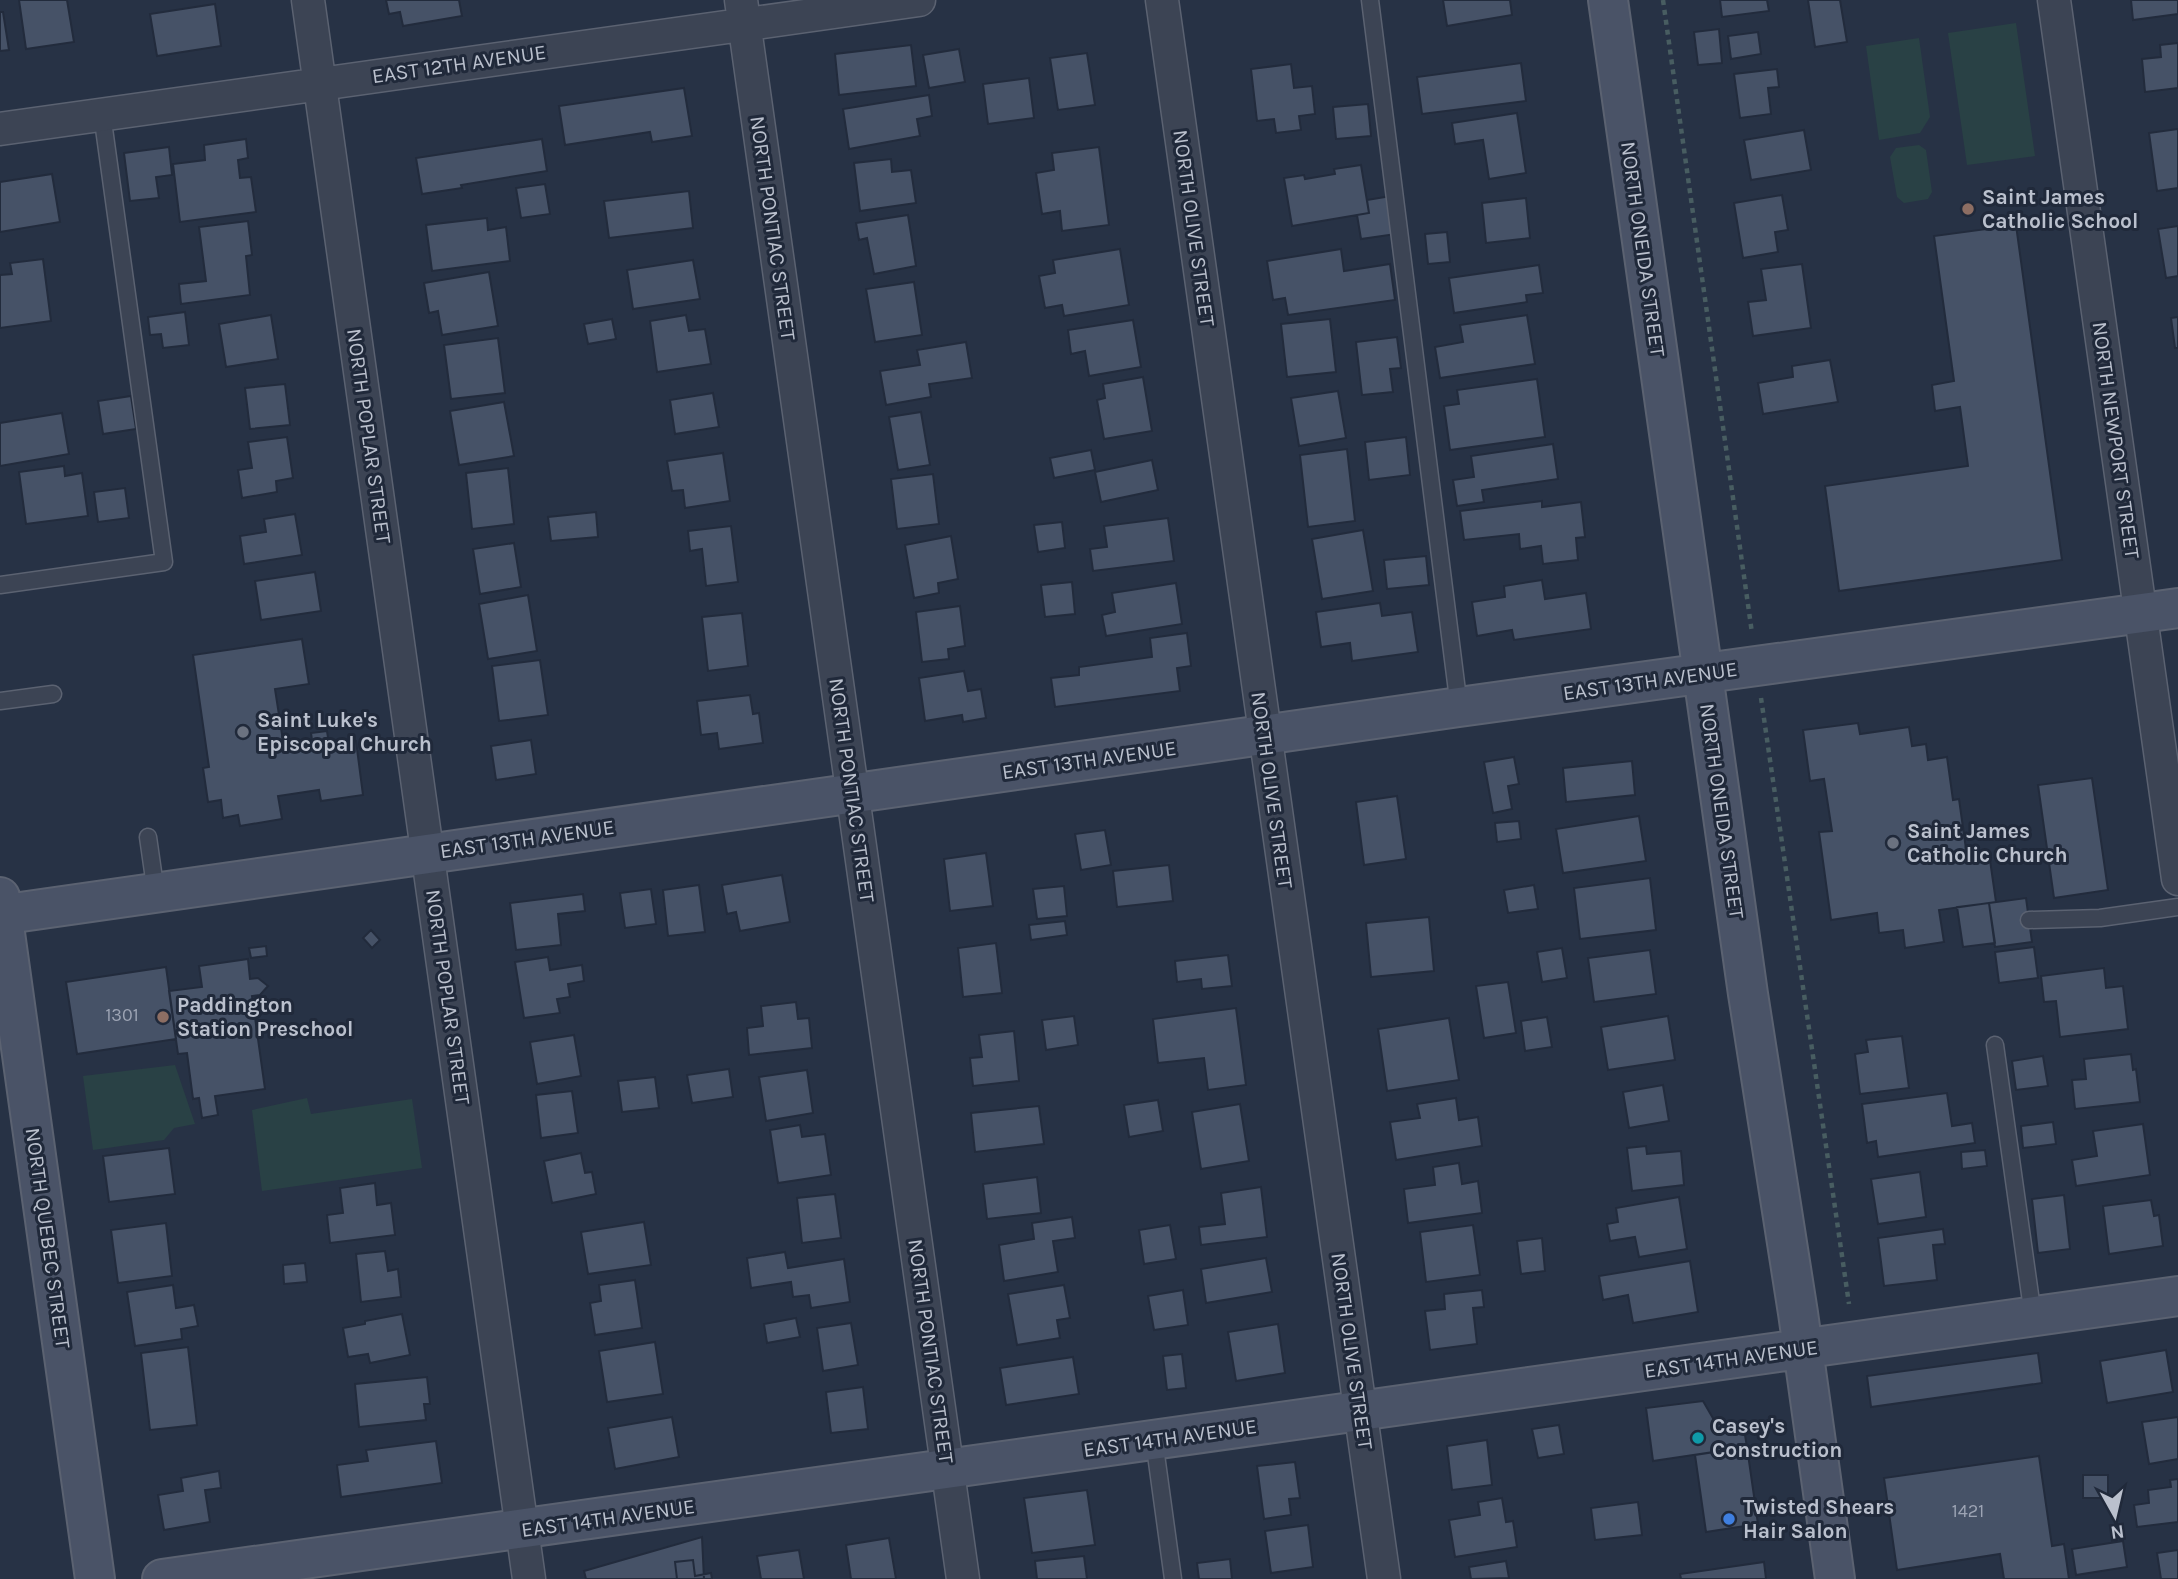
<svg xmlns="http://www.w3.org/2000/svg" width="2178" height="1579" font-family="Karla,sans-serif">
<rect width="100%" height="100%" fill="#273245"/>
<path fill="#294145" d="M2016 23 2035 156 1967 165 1948 33Z
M1919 38 1930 117 1920 133 1879 140 1866 46Z
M1919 145 1926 150 1932 192 1928 199 1904 203 1897 197 1890 157 1896 148Z
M175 1065 195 1124 174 1128 164 1140 93 1150 83 1076Z
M307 1098 311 1114 412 1099 422 1168 262 1191 252 1110Z"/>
<path fill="#465267" stroke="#222b3c" stroke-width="2" d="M19 0H67L74 42 26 49Z
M386 0H459L462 16 403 26 400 12 389 14Z
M1443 0H1510L1512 15 1447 26Z
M1720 0H1767L1769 11 1722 17Z
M1808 0H1840L1847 42 1815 47Z
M2131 0H2178V14L2133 20Z
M215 4 221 46 157 56 150 14Z
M0 12H3L9 50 0 51Z
M1719 29 1722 63 1698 65 1694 32Z
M1758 32 1761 54 1731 59 1728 36Z
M2178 43V88L2145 92 2142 59 2161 57 2160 45Z
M911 45 916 86 839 95 835 54Z
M959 49 965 82 929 88 923 55Z
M1087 53 1095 105 1058 110 1050 58Z
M1521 63 1526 101 1422 114 1417 77Z
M1291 64 1294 88 1312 86 1315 114 1299 116 1301 130 1276 133 1274 119 1257 121 1251 69Z
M1777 69 1779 87 1768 88 1771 114 1740 118 1734 74Z
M1029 78 1034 118 988 124 983 84Z
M684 88 692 136 652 142 650 132 565 145 559 106Z
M929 95 932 116 917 119 920 136 849 149 843 109Z
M1368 104 1371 136 1336 139 1333 107Z
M1517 113 1526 173 1489 179 1483 140 1455 144 1452 123Z
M2178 129V188L2157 191 2149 133Z
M1804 130 1811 170 1751 180 1744 140Z
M246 139 248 158 238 160 240 178 251 177 256 212 180 222 173 164 205 160 204 145Z
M542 139 547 171 461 185 462 188 422 194 416 158Z
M169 147 172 175 156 177 159 198 130 201 124 153Z
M1099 147 1109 225 1062 231 1060 211 1042 214 1036 173 1054 170 1052 153Z
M891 159 892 172 911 170 916 203 860 211 854 163Z
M1361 165 1369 213 1292 226 1284 178 1304 175 1305 179 1335 174 1334 169Z
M52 174 60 222 0 232V182Z
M545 184 550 214 521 218 516 188Z
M689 191 693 228 609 238 604 201Z
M1782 195 1788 230 1775 232 1778 252 1743 258 1734 203Z
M1391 196 1396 234 1361 239 1357 215 1369 213 1367 200Z
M1526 198 1530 238 1486 243 1482 203Z
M908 215 916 266 874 274 867 238 859 240 856 223Z
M487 218 488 230 506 227 510 261 432 271 426 225Z
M248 221 252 255 246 256 250 295 181 304 179 284 206 281 199 227Z
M2016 225 2062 560 1839 591 1825 486 1968 466 1960 407 1935 411 1932 385 1954 381 1934 236Z
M2178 226V276L2166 278 2158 229Z
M1447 232 1450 262 1428 264 1425 234Z
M1120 249 1129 305 1064 316 1062 305 1045 308 1039 276 1055 273 1053 260Z
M1341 249 1344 271 1390 264 1395 300 1288 315 1285 298 1273 300 1267 261Z
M43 259 51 321 0 328V275L12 274 10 263Z
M693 260 700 299 633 309 627 270Z
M1802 264 1811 328 1753 336 1748 302 1766 300 1761 269Z
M1539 265 1543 293 1526 295 1527 302 1454 313 1449 278Z
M489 272 498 326 442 335 438 311 429 313 424 283Z
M914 282 922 335 875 342 866 289Z
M185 312 189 345 163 348 161 334 150 335 148 317Z
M271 315 278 359 226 367 219 324Z
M686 315 689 331 705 329 711 364 657 372 650 321Z
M1527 315 1535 364 1440 378 1435 347 1463 342 1460 325Z
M2178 317V348H2175L2171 318Z
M612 319 616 339 588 344 584 324Z
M1330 319 1336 372 1287 377 1281 324Z
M1133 320 1141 367 1089 376 1085 351 1071 354 1068 330Z
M1397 337 1401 368 1390 369 1393 392 1362 395 1356 342Z
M498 338 505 393 451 399 444 345Z
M966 342 972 378 929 384 931 397 886 405 880 371 920 365 917 350Z
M1830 360 1838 402 1763 414 1758 383 1793 377 1792 366Z
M1143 377 1152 431 1104 439 1097 400 1105 398 1103 384Z
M1537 379 1545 437 1450 450 1444 406 1459 404 1457 390Z
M285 384 290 425 250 429 245 388Z
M1338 391 1346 438 1299 446 1291 398Z
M713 393 719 427 675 434 670 400Z
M131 396 136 429 103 434 98 401Z
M504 402 514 456 459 465 450 411Z
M921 412 930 465 898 470 889 417Z
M62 413 69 454 0 466V423Z
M287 437 293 478 276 481 277 492 242 498 238 470 252 468 248 442Z
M1406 437 1410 475 1369 480 1365 442Z
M1553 444 1558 479 1482 490 1484 502 1457 506 1453 480 1474 477 1471 456Z
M1347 449 1355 521 1308 527 1300 455Z
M1091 450 1095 470 1054 478 1050 458Z
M723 453 730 501 685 508 683 490 672 491 667 461Z
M1152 460 1158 490 1101 502 1095 472Z
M64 466 65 476 82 473 88 516 26 524 19 472Z
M508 468 514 524 472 529 466 473Z
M933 474 939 524 897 529 891 479Z
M125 488 129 518 98 522 94 492Z
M1542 501V507L1581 502 1585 537 1576 538 1578 560 1543 564 1541 546 1520 549 1519 534 1464 540 1460 511Z
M596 512 598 537 551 541 548 517Z
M295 514 302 555 244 564 240 536 266 532 264 519Z
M1168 518 1174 561 1093 571 1090 549 1107 547 1104 526Z
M1062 522 1065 548 1038 552 1034 525Z
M731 526 738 582 706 586 702 549 690 551 688 531Z
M1363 530 1373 591 1322 599 1312 539Z
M951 536 958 579 938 583 939 593 914 598 905 545Z
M514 543 521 587 480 594 473 549Z
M1426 556 1429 585 1387 589 1384 560Z
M315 572 321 611 261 620 255 581Z
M1542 580 1545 599 1586 593 1591 629 1514 640 1512 630 1477 636 1472 602 1505 597 1504 586Z
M1072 582 1075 614 1045 617 1041 585Z
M1176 583 1182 624 1106 636 1102 615 1115 612 1112 593Z
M528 595 537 651 488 659 479 604Z
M1380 603 1382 616 1412 612 1418 652 1352 661 1350 643 1321 647 1316 612Z
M960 606 965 646 948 649 949 659 922 662 916 612Z
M742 613 748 666 708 671 702 617Z
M1187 633 1191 666 1177 668 1180 691 1055 707 1051 678 1079 675V667L1152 657 1150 638Z
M302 639 309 684 275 689 283 741 298 739 300 748 313 747 311 733 327 731 329 744 356 741 363 795 321 801 319 790 278 796 282 819 240 826 238 815 223 818 221 800 208 802 203 768 209 767 193 655Z
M540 660 548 715 499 721 492 666Z
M964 671 968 691 981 689 986 718 963 722 962 715 925 721 919 678Z
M750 695 753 714 759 713 763 743 719 749 717 733 701 735 697 701Z
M1858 723 1860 734 1909 727 1912 746 1926 744 1928 760 1947 757 1953 800 1959 799 1967 856 1989 853 1996 902 1939 910 1944 942 1905 948 1903 930 1879 933 1877 913 1831 920 1819 832 1832 831 1824 779 1810 781 1803 730Z
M531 740 536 774 496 780 491 746Z
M1514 757 1519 784 1508 786 1512 809 1493 813 1484 762Z
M1632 761 1635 795 1566 802 1563 768Z
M2092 778 2108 890 2054 898 2038 785Z
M1397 796 1406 859 1364 865 1356 802Z
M1639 816 1646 861 1563 873 1556 829Z
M1519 821 1521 839 1497 842 1495 823Z
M1105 830 1111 865 1081 870 1075 834Z
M986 853 993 906 950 911 944 859Z
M1169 865 1173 901 1117 907 1113 871Z
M782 875 790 922 740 931 736 912 727 914 722 885Z
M1650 878 1656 930 1580 939 1574 888Z
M699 885 705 932 668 936 663 890Z
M1534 885 1538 909 1508 913 1504 890Z
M1064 886 1067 916 1037 919 1033 889Z
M651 889 656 924 625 928 620 893Z
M583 894 585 911 558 914 561 945 516 950 510 903Z
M2026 898 2032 942 1995 947 1989 903Z
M1989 903 1995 943 1963 947 1957 907Z
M1429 917 1434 971 1371 977 1366 923Z
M1065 921 1067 935 1031 940 1029 925Z
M371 930 380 940 372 948 363 938Z
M996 943 1002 993 963 997 958 948Z
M266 946 267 956 251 958 249 948Z
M2034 947 2038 978 1999 983 1995 952Z
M1562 948 1567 978 1542 982 1537 952Z
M1650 950 1656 994 1594 1002 1588 958Z
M1228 955 1232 986 1202 989 1201 979 1177 982 1175 961Z
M548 957 550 970 582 965 584 981 568 984 570 997 557 999 560 1013 524 1018 515 962Z
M248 959 250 979 258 978 268 986 260 995 252 996 265 1089 215 1096 218 1115 202 1118 199 1098 193 1099 187 1053 178 1054 169 991 202 987 199 966Z
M166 967 176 1039 77 1054 66 982Z
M2104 968 2106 988 2123 986 2128 1029 2060 1037 2056 1001 2044 1002 2041 976Z
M1508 982 1516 1033 1484 1038 1476 986Z
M796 1002 798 1019 809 1018 812 1048 749 1055 747 1028 763 1026 761 1006Z
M1236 1008 1246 1085 1208 1090 1204 1058 1158 1063 1153 1019Z
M1074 1016 1078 1045 1046 1050 1042 1020Z
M1668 1016 1675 1060 1608 1070 1601 1027Z
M1547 1017 1552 1047 1525 1051 1521 1021Z
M1449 1018 1459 1080 1387 1091 1378 1029Z
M1014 1031 1019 1081 973 1086 970 1058 982 1057 979 1035Z
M574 1035 581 1076 537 1084 530 1042Z
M1902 1036 1909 1088 1860 1094 1855 1054 1868 1052 1866 1040Z
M2131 1054 2133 1070 2136 1069 2140 1102 2075 1109 2072 1080 2086 1079 2084 1059Z
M2043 1056 2048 1086 2016 1090 2012 1061Z
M729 1069 733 1097 692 1103 687 1075Z
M807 1070 813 1113 766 1121 759 1077Z
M655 1077 659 1108 622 1112 618 1081Z
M1663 1085 1669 1121 1629 1128 1623 1092Z
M572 1091 578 1133 541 1138 536 1095Z
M1947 1093 1952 1126 1972 1123 1975 1143 1878 1157 1876 1141 1867 1143 1862 1104Z
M1456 1098 1459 1120 1478 1117 1482 1146 1396 1160 1390 1122 1420 1118 1417 1104Z
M1158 1100 1163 1131 1129 1137 1124 1105Z
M1240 1104 1249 1161 1201 1169 1192 1112Z
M1039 1106 1044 1144 975 1152 971 1113Z
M2053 1122 2056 1144 2023 1148 2021 1126Z
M2143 1124 2150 1175 2076 1186 2072 1160 2097 1156 2093 1131Z
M800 1125 802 1137 825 1134 831 1175 778 1183 770 1130Z
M1646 1146 1647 1154 1681 1151 1684 1185 1632 1191 1627 1148Z
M169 1148 175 1194 109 1202 103 1156Z
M1985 1150 1987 1166 1962 1169 1961 1152Z
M581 1153 585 1173 592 1172 596 1194 552 1203 544 1161Z
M1459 1163 1462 1184 1478 1181 1482 1213 1408 1223 1404 1189 1435 1185 1433 1167Z
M1920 1172 1926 1217 1878 1224 1871 1179Z
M1037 1177 1041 1213 987 1219 983 1184Z
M375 1183 377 1205 391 1203 395 1235 330 1243 327 1215 343 1213 340 1188Z
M1261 1187 1267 1237 1201 1245 1199 1227 1225 1224 1221 1193Z
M835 1194 841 1238 802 1243 797 1198Z
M2064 1195 2070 1249 2038 1253 2032 1199Z
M1679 1197 1687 1249 1639 1257 1635 1237 1610 1241 1607 1224 1618 1222 1616 1208Z
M2151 1200 2154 1216 2159 1215 2163 1246 2109 1254 2103 1206Z
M1072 1217 1075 1238 1053 1241 1058 1272 1004 1281 999 1245 1034 1239 1032 1223Z
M644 1222 651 1265 588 1274 581 1232Z
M166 1223 172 1276 118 1283 111 1230Z
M1170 1225 1176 1259 1144 1264 1139 1230Z
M1473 1225 1480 1275 1426 1282 1420 1232Z
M1943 1229 1945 1244 1933 1245 1937 1280 1884 1286 1878 1238Z
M1542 1238 1545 1271 1521 1274 1517 1241Z
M385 1251 388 1271 398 1269 401 1297 361 1302 356 1254Z
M785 1252 788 1268 844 1259 850 1302 811 1308 809 1295 793 1297 791 1282 751 1288 747 1258Z
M1266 1258 1272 1292 1206 1303 1201 1269Z
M1690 1261 1698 1312 1633 1323 1628 1295 1603 1300 1599 1276Z
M305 1263 307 1282 284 1284 283 1265Z
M635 1280 642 1328 595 1335 590 1303 601 1301 599 1285Z
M173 1285 176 1308 194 1305 198 1326 181 1329 182 1339 135 1346 127 1292Z
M1064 1285 1070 1318 1057 1320 1060 1338 1017 1345 1008 1294Z
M1183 1290 1188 1325 1154 1330 1148 1296Z
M1482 1290 1484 1307 1473 1308 1477 1344 1430 1350 1425 1311 1445 1309 1444 1294Z
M402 1314 410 1355 370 1363 368 1354 348 1357 343 1328 365 1324V1321Z
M796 1318 800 1337 767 1343 764 1324Z
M851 1323 858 1365 823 1371 817 1328Z
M1278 1324 1285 1373 1236 1381 1228 1332Z
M655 1342 663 1394 607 1402 599 1351Z
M188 1347 197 1425 150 1430 141 1353Z
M2166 1350 2173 1392 2107 1403 2100 1361Z
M2038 1353 2042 1383 1871 1407 1867 1376Z
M1182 1354 1186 1388 1167 1390 1163 1356Z
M1073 1357 1079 1394 1006 1405 1000 1368Z
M427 1377 430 1404H424L426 1420 359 1427 355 1384Z
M863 1387 868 1429 831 1433 826 1392Z
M1703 1401 1714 1420 1721 1424 1744 1429 1747 1447 1653 1461 1646 1408Z
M672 1417 679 1457 615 1469 608 1428Z
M2178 1417V1459L2149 1464 2142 1422Z
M1559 1425 1564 1454 1538 1458 1532 1429Z
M1487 1440 1492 1485 1452 1490 1447 1446Z
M436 1441 442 1483 341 1497 337 1465 368 1461 366 1450Z
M1747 1447 1758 1524 1706 1532 1695 1455Z
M2039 1456 2052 1546 2064 1544 2069 1579H2004L2000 1554 1897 1570 1884 1478Z
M1295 1462 1300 1498 1289 1499 1291 1515 1264 1519 1257 1466Z
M219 1471 221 1488 205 1490 210 1522 164 1530 158 1495 183 1491 181 1478Z
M2083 1475H2108V1498H2083Z
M2178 1479V1522L2137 1527 2134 1505 2149 1503 2148 1490 2171 1487 2170 1480Z
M1087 1490 1095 1545 1032 1553 1024 1498Z
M1502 1498 1506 1522 1513 1521 1517 1547 1455 1557 1449 1520 1480 1515 1478 1502Z
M1638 1502 1642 1535 1595 1540 1591 1508Z
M1308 1525 1313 1567 1271 1573 1265 1531Z
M702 1537 704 1579H586L584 1571Z
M889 1538 896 1579H851L846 1545Z
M2123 1541 2127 1567 2076 1575 2072 1549Z
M799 1550 804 1579H761L757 1556Z
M2178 1550V1579H2161L2157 1553Z
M1084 1556 1087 1579H1037L1035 1561Z
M1230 1559 1232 1579H1199L1197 1563Z
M693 1560 695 1576 711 1573 712 1579H677L675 1562Z
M1506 1561 1509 1578 1471 1579 1469 1567Z
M1764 1562 1766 1579H1681L1680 1574Z"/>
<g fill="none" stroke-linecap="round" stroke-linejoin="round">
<defs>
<path id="lane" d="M1370 0 1459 707
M0 585 164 562 102 114
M0 701 53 694
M148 837 156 893
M2029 920 2100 918 2178 907
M1995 1045 2033 1316
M1154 1440 1173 1579"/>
<path id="street" d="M308 0 529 1579
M741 0 963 1579
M1162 0 1384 1579
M2054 0 2178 879
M0 129 919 0"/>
<path id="secondary" d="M1608 0 1748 994 1798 1313 1835 1579
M0 897 95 1579
M0 915 1459 707 2178 608
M162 1579 2178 1296"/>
</defs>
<use href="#lane" stroke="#5b6271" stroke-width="19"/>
<use href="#street" stroke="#5b6271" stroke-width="35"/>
<use href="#secondary" stroke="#5b6271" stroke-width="42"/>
<path stroke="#485d61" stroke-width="4.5" stroke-dasharray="5 5" stroke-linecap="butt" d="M1663 0 1752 633
M1761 698 1849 1304"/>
<use href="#lane" stroke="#3c4454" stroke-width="16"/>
<use href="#street" stroke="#3c4454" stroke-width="32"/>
<use href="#secondary" stroke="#4a5367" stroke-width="38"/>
</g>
<g fill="#8d6e63" stroke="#20293a" stroke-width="2.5">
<circle cx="1968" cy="209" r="7"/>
<circle cx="163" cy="1017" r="7"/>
</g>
<g fill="#6b7280" stroke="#20293a" stroke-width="2.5">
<circle cx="243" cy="732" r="7"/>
<circle cx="1893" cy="843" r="7"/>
</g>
<circle fill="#0f9aa8" stroke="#20293a" stroke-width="2.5" cx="1698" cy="1438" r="7"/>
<circle fill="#3f7fe0" stroke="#20293a" stroke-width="2.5" cx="1729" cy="1519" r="7"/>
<g text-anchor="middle" stroke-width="6" stroke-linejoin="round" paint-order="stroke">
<g font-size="18" fill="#9da4b4">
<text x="122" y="1021">1301</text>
<text x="1968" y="1517">1421</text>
</g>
<g font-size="21" fill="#bac0cd" stroke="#20293a">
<text transform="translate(459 64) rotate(-8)" y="7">EAST 12TH AVENUE</text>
<text transform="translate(773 228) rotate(82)" y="7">NORTH PONTIAC STREET</text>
<text transform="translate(1194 228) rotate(82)" y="7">NORTH OLIVE STREET</text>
<text transform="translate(1643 249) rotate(82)" y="7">NORTH ONEIDA STREET</text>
<text transform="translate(369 436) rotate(82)" y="7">NORTH POPLAR STREET</text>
<text transform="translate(2116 440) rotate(82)" y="7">NORTH NEWPORT STREET</text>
<text transform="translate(1650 681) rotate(-8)" y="7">EAST 13TH AVENUE</text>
<text transform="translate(1089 760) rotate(-8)" y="7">EAST 13TH AVENUE</text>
<text transform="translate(852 790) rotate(82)" y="7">NORTH PONTIAC STREET</text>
<text transform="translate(1272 790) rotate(82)" y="7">NORTH OLIVE STREET</text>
<text transform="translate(1722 811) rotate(82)" y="7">NORTH ONEIDA STREET</text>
<text transform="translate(527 839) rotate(-8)" y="7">EAST 13TH AVENUE</text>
<text transform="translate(448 997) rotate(82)" y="7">NORTH POPLAR STREET</text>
<text transform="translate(48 1238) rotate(82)" y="7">NORTH QUEBEC STREET</text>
<text transform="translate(931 1351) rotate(82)" y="7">NORTH PONTIAC STREET</text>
<text transform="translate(1352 1351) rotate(82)" y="7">NORTH OLIVE STREET</text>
<text transform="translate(1731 1359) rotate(-8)" y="7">EAST 14TH AVENUE</text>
<text transform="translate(1170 1438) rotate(-8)" y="7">EAST 14TH AVENUE</text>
<text transform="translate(608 1518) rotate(-8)" y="7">EAST 14TH AVENUE</text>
</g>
<g font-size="21" font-weight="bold" fill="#bac0cd" stroke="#20293a" text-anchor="start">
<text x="1982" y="204">Saint James<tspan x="1982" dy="24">Catholic School</tspan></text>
<text x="257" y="727">Saint Luke's<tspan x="257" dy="24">Episcopal Church</tspan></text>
<text x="1907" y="838">Saint James<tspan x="1907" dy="24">Catholic Church</tspan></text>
<text x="177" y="1012">Paddington<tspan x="177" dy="24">Station Preschool</tspan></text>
<text x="1712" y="1433">Casey's<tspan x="1712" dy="24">Construction</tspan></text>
<text x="1743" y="1514">Twisted Shears<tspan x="1743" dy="24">Hair Salon</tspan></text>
</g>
</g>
<g transform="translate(2115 1516) rotate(172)" stroke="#20293a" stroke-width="5" paint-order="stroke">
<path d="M0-5L12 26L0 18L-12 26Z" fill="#bac0cd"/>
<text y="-10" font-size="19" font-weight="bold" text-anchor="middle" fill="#bac0cd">N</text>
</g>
</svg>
